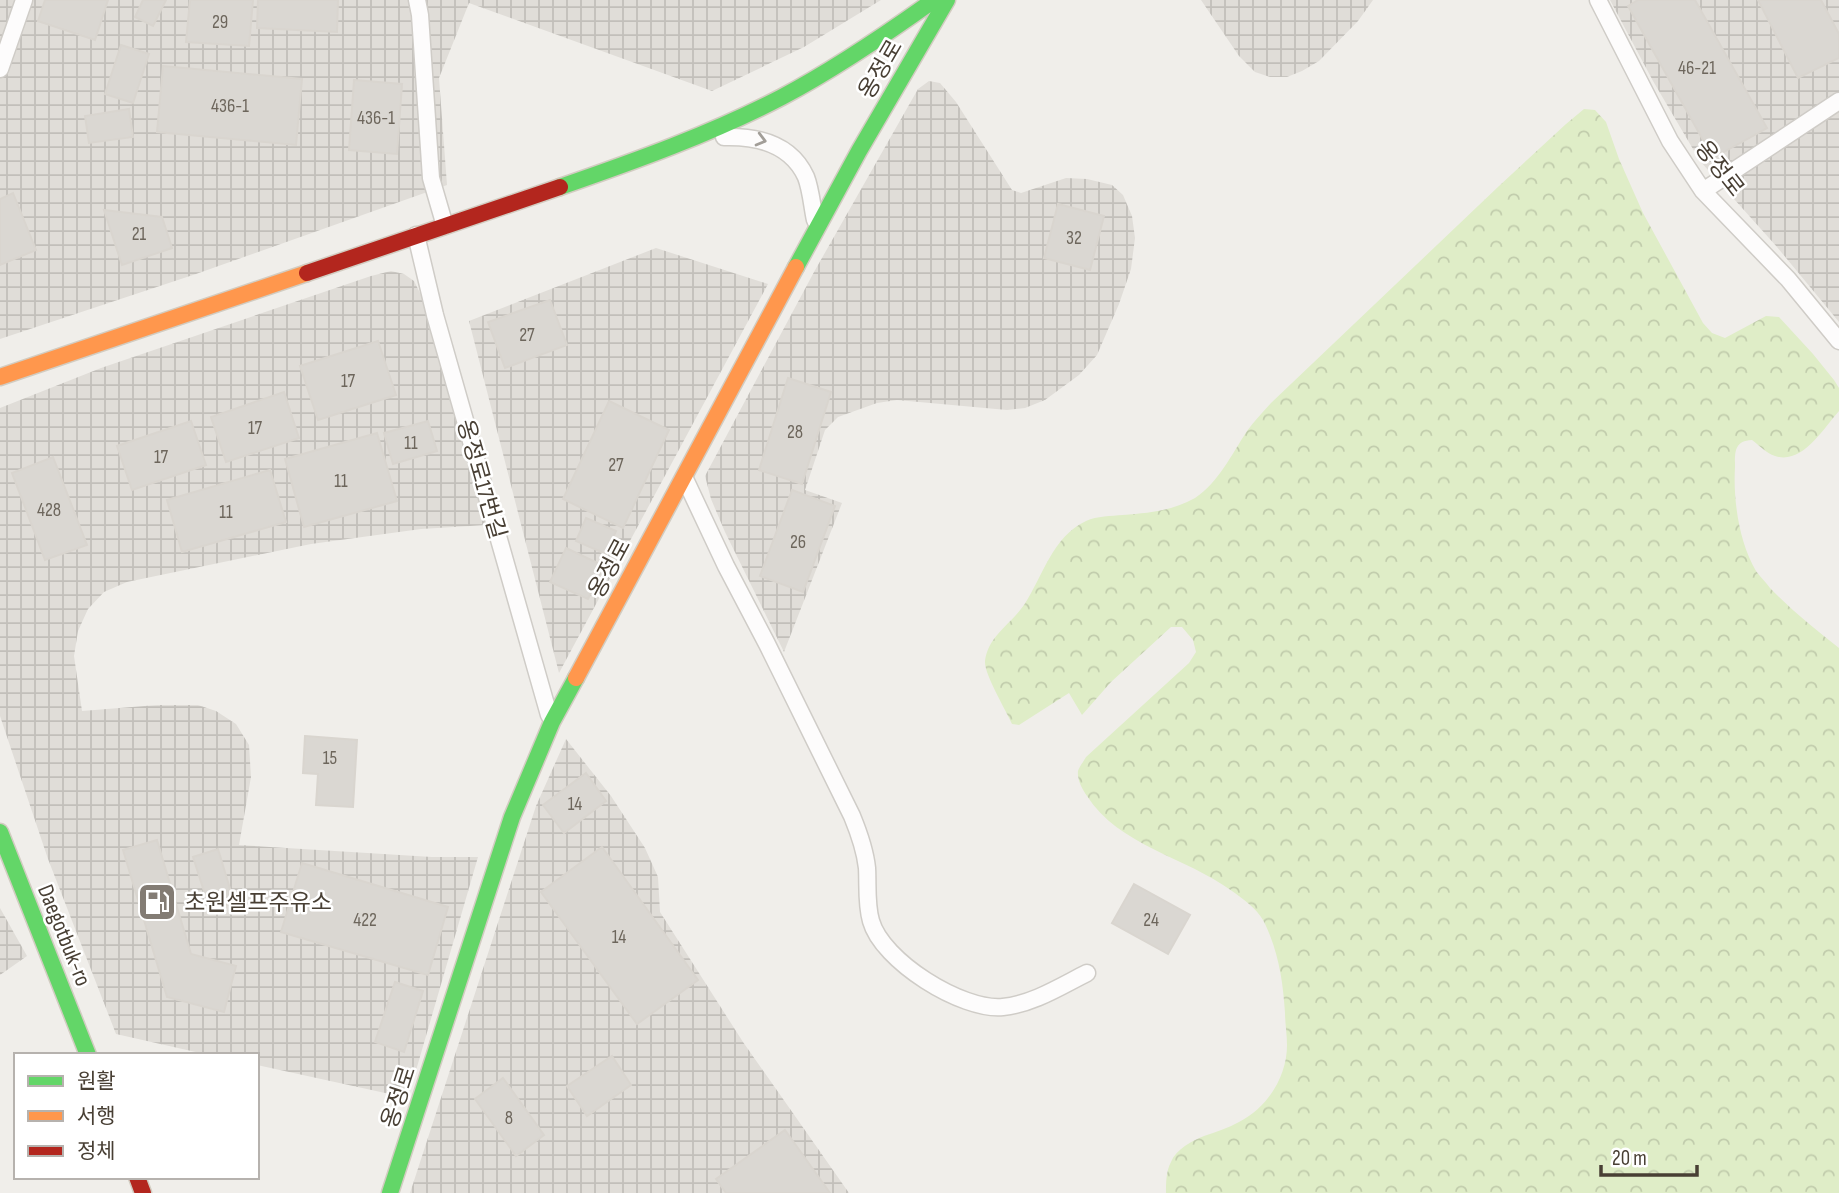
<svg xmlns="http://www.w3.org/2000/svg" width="1839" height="1193" font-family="'Sofia Sans Condensed','Noto Sans KR',sans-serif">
<defs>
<pattern id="industrial-grid" width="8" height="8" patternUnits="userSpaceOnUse" patternTransform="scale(1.75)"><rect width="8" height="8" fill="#e0ddd8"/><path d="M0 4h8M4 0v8" fill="none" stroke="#c2bfba"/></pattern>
<pattern id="forest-crowns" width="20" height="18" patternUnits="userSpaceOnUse" patternTransform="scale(1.75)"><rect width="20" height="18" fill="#dfedc7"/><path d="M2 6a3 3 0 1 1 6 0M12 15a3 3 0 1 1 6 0" fill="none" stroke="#c1ccac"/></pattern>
</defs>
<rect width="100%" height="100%" fill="#f0eeea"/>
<path fill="url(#industrial-grid)" d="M0 0H881L804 47 712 91 469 3 439 78 447 185 196 274 0 339Z
M1201 0H1373L1358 21 1319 61 1302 71 1287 77H1270L1255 72 1239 56Z
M1610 0H1839V322L1777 247 1700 161 1653 81Z
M929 81 940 83 956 102 1012 190 1021 193 1066 178 1087 179 1112 185 1123 195 1132 216 1135 238 1131 269 1119 304 1097 355 1079 375 1045 400 1025 408 1007 410 897 400 877 403 838 417 825 430 805 490 842 503 784 652 725 532 711 499 705 476 814 272 918 89Z
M656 248 768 284 559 673 469 321Z
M391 271 404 274 414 281 422 297 486 525 421 529 311 544 127 582 104 592 88 609 78 631 74 656 82 711 157 705H198L216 711 236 724 249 745 251 777 239 845 432 857H478L408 1098 257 1065V1055H209L116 1034 48 859 0 716V408L101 368 371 276Z
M566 739 611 796 645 848 658 877 660 912 743 1042 849 1193H410L536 806Z
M0 908 27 956 0 975Z"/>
<path fill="url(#forest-crowns)" d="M1584 109 1595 110 1606 122 1619 159 1643 213 1703 323 1712 333 1725 338 1766 316 1779 317 1813 354 1834 380 1839 388V411C1823 429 1802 465 1775 456 1766 453 1759 445 1752 440 1734 441 1735 452 1735 467 1733 500 1739 542 1756 571 1760 577 1766 582 1770 588 1791 610 1815 629 1839 648V1193H1166C1166 1183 1166 1171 1171 1162 1176 1149 1192 1141 1204 1136 1216 1132 1228 1128 1239 1122 1267 1108 1287 1077 1287 1045 1287 1034 1285 1023 1285 1013 1283 980 1278 949 1263 920 1256 908 1243 899 1232 891 1186 857 1119 846 1087 796 1082 789 1077 780 1078 771 1079 767 1084 761 1086 757L1189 663 1196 652 1193 640 1182 627H1171L1111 682 1082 715 1069 693 1019 725 1012 724C1006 710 984 674 985 661 988 636 1011 624 1024 605 1043 576 1052 537 1086 521 1097 516 1111 516 1123 515 1148 513 1172 511 1195 498 1218 483 1232 454 1247 431 1254 421 1263 412 1271 403L1499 186 1566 124Z"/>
<path fill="#dad7d2" stroke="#d9d5cf" stroke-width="2" d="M45 0H108L95 40 38 21Z
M143 0H166L153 26 135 17Z
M190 0H253L249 46 186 42Z
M258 0H338L337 32 257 28Z
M1638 0H1695L1767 128 1713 158 1628 6Z
M1758 0H1821L1839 34V58L1798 78Z
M121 45 149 54 133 103 105 94Z
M163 66 302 79 296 145 157 132Z
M354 80 402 84 397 154 349 150Z
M129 109 133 137 89 143 85 116Z
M13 193 36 250 0 265V199Z
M1058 204 1104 216 1090 270 1044 258Z
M104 210 162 217 172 248 122 265Z
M550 300 567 345 505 368 488 322Z
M378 341 396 395 318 420 300 366Z
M788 378 831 392 802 484 759 470Z
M284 392 299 438 226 462 211 417Z
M609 401 669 430 623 528 563 499Z
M191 421 206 465 132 490 117 446Z
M428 421 437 451 393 464 384 433Z
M377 433 397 501 304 527 285 459Z
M53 457 87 545 45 560 12 473Z
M270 470 286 522 182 552 167 500Z
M792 490 835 506 803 592 760 576Z
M586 518 616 531 606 554 576 541Z
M566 548 604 566 588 599 550 582Z
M305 736 357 740 353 807 316 805 318 774 303 773Z
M586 773 606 801 564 833 543 805Z
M157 840 191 954 236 966 224 1012 167 997 123 850Z
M602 847 698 980 637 1024 541 892Z
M218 849 234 902 210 910 193 857Z
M302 863 448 907 428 975 281 932Z
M1134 884 1190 915 1168 954 1112 923Z
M395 982 423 991 404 1052 375 1042Z
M612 1056 631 1085 587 1116 567 1086Z
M503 1078 544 1135 516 1156 475 1099Z
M785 1130 830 1193H726L716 1179Z"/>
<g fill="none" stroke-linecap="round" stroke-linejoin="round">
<defs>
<path id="lane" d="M417 0 420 15 431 178 445 226
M1598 0 1670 141 1703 191 1788 279 1839 341
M0 69 24 0
M724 137C757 136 791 144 806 177 811 190 812 206 815 220
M1703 191 1839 101
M416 235 435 315 549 715
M685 479 726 566 767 644 852 816C859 833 865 849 867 868 868 885 866 904 871 921 882 961 962 1011 1003 1007 1033 1004 1061 986 1087 973"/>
<path id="fast" d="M560 187C635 161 711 134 782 97 835 69 885 35 934 0
M796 267 859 151 947 0
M0 832 88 1055
M390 1193 512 817 552 722 576 678"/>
<path id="slow" d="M0 377 307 273
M576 678 796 267"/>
<path id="jam" d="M307 273 560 187
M137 1177 143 1193"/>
</defs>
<use href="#lane" stroke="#cfccc7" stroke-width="19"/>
<use href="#fast" stroke="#d2ccc1" stroke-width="19"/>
<use href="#slow" stroke="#d2ccc1" stroke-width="19"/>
<use href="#jam" stroke="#d2ccc1" stroke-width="19"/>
<use href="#lane" stroke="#fdfcfc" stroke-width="16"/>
<use href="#fast" stroke="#63d668" stroke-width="16"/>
<use href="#slow" stroke="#ff974d" stroke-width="16"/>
<use href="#jam" stroke="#b3261e" stroke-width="16"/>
</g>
<defs><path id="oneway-chevron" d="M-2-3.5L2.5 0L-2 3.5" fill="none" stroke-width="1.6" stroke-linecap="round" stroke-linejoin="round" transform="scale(1.75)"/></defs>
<use stroke="#a29e98" href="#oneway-chevron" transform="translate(761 140) rotate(15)"/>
<defs>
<symbol id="fuel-square" viewBox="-11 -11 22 22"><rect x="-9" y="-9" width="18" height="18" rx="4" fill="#837c74" stroke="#fff"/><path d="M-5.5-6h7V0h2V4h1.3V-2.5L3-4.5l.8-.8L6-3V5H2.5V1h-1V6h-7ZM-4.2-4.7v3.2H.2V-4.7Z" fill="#fff"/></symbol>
</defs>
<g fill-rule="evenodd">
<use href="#fuel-square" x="135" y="880" width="44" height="44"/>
</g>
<g text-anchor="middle" stroke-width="5" stroke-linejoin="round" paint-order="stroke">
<g font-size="19" fill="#6d665c">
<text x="220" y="28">29</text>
<text x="1697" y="74">46-21</text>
<text x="230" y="112">436-1</text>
<text x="376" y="124">436-1</text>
<text x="139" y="240">21</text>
<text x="1074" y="244">32</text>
<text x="527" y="341">27</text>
<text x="348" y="387">17</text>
<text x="255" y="434">17</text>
<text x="795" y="438">28</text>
<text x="411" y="449">11</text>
<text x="161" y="463">17</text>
<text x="616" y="471">27</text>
<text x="341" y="487">11</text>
<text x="49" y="516">428</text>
<text x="226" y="518">11</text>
<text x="798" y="548">26</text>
<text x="330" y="764">15</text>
<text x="575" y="810">14</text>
<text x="365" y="926">422</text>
<text x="1151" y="926">24</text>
<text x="619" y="943">14</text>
<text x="509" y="1124">8</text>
</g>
<g font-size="23" fill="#483f34" stroke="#fff">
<text transform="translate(880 69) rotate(-60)" y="8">옹정로</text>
<text transform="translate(1720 168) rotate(52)" y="8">옹정로</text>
<text transform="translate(482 479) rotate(74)" y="8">옹정로17번길</text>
<text transform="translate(609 568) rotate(-62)" y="8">옹정로</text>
<text transform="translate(65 935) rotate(68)" y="8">Daegotbuk-ro</text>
<text transform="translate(398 1097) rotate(-72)" y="8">옹정로</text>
</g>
<g font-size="23" fill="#483f34" stroke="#fff" text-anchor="start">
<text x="184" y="910">초원셀프주유소</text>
</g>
</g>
<rect x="14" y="1053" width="245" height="126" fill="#ffffff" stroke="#b6b2ae" stroke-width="2"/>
<rect x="28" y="1076" width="35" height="10" fill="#63d668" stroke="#b6b2ae" stroke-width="2"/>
<text x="77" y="1088" font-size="21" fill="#483f34">원활</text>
<rect x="28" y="1111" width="35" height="10" fill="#ff974d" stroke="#b6b2ae" stroke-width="2"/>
<text x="77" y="1123" font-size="21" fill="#483f34">서행</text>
<rect x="28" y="1146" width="35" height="10" fill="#b3261e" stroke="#b6b2ae" stroke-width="2"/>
<text x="77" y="1158" font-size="21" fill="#483f34">정체</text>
<path d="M1601 1165v10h96v-10" fill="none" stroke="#483f34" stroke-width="3.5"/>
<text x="1612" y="1165" font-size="21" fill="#483f34" stroke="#ffffff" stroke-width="5" paint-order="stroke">20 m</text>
</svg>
